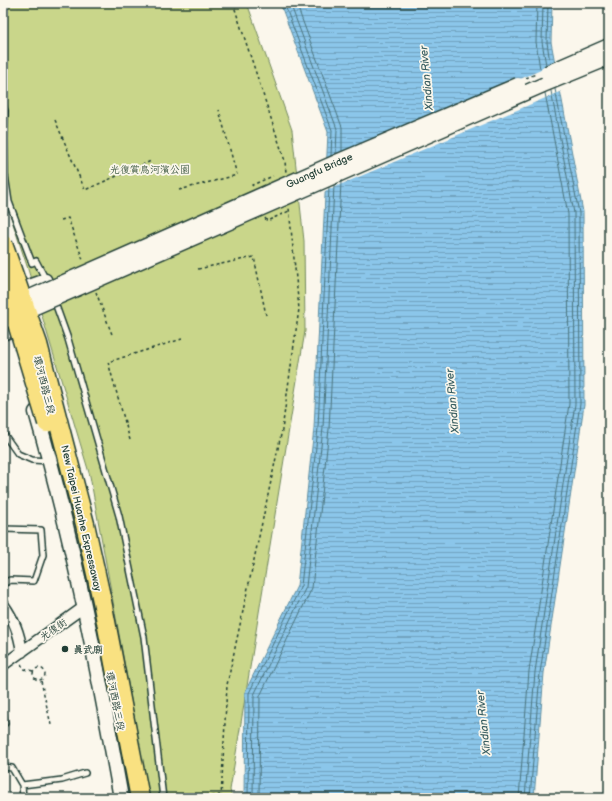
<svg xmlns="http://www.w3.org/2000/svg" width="612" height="801" font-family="'Balsamiq Sans','LXGW WenKai TC',sans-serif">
<defs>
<pattern id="water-rules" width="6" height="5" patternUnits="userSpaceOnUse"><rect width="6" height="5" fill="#8bc6ea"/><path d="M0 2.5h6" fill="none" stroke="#71a2be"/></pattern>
</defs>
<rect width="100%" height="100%" fill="#fbf7ec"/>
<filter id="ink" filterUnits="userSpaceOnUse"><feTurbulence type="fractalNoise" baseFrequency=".025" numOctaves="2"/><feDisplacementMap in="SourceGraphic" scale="8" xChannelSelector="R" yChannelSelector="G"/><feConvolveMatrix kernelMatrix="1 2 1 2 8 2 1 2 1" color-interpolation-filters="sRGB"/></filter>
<g filter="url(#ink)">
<path fill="#c9d68a" stroke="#748a5f" d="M3 3H247L292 130 304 241 305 331 230 790 232 798H149L90 476 27 266 3 193Z"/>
<path fill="url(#water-rules)" stroke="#608fa1" d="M280 3H552L551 42 583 212 584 405 544 673 534 798H244L245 692 297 586 314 428 328 132Z"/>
<path fill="#fbf7ec" d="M557 63 562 91 323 192 324 164Z"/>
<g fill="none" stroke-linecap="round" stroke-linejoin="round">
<path stroke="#4a747d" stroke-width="1" d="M284 3 332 130 331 156
M290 3 337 129 336 154
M296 3 342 127V151
M537 3 536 42 540 69
M543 3 542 42 546 65
M548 3 547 42 550 63
M248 798 249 693 301 586 318 428 329 187
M253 798 254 695 306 587 323 428 334 185
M259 798 260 696 312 588 329 429 341 182
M519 798 529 671 569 404 568 214 545 93
M525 798 535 672 575 404 574 213 551 91
M530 798 540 673 580 404 579 213 555 89"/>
<defs>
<path id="lane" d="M3 105 5 111 4 139 5 175 9 202 32 263 36 261 46 280
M54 300 68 339 119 516 144 637 163 798
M3 433 18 454 32 460 49 461
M3 529 41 530 43 555 34 581 10 580 3 584
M3 621 12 619
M3 713 5 723
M3 767 12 768 22 785 23 798
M22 785 62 780 85 773"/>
<path id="street" d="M15 290 46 279
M3 335 21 327
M3 604C14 620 19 632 22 652
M3 665 84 607"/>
<path id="secondary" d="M36 412C73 539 98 669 121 798"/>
</defs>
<use href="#lane" stroke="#1f3d34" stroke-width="8"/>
<use href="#street" stroke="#1f3d34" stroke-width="13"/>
<use href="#secondary" stroke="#1f3d34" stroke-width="17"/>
<path stroke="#1f3d34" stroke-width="1.5" stroke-dasharray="3 3" stroke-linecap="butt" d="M233 3 285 161 286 173
M55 120 85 190 151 161
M253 186 252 185 273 176
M179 190 237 175 219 110
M265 218 267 221 289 211
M61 220 68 218 83 260
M198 269 254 257 266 315
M96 292 113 337
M130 440 108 362 182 339
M21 664 24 669 33 671
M33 674a6 6 0 1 1 12 0a6 6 0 1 1-12 0Z
M41 681 51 725
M200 798 220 795
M221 798 227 685 282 430 299 309 289 208"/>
<use href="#lane" stroke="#fbf7ec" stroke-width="5"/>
<use href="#street" stroke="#fbf7ec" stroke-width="10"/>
<use href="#secondary" stroke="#fbf7ec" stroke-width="14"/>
<defs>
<path id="secondary-bridge" d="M547 73 609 46
M3 309 339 161 518 85
M3 321 543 85 609 58"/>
<path id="highway-bridge" d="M3 244 38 344 85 524 102 601 140 798
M6 287 47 423"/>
</defs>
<use href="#secondary-bridge" stroke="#1f3d34" stroke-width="17" stroke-linecap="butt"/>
<use href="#highway-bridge" stroke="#1f3d34" stroke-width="21" stroke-linecap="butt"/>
<path stroke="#1f3d34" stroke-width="1.5" stroke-dasharray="3 3" stroke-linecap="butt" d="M526 78 536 74"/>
<use href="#secondary-bridge" stroke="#fbf7ec" stroke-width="14"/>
<use href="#highway-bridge" stroke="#f9e181" stroke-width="18"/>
</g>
</g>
<circle fill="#1f3d34" stroke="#fbf7ec" stroke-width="1.5" cx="65" cy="649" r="4"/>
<g text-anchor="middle" stroke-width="3.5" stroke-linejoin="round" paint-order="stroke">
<g font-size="10" fill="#415c45" stroke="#fbf7ec">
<text x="150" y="173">光復賞鳥河濱公園</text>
</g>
<g font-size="10" fill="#1f3d34" stroke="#fbf7ec">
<text transform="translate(319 170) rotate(-24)" y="4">Guangfu Bridge</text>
<text transform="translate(45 385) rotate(76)" y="4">環河西路三段</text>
<text transform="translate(82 518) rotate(77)" y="4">New Taipei Huanhe Expressaway</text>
<text transform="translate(53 629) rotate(-35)" y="4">光復街</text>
<text transform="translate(116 701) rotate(79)" y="4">環河西路三段</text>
</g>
<g font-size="10" font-weight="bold" fill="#1f3d34" stroke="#fbf7ec" text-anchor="start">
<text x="73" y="653">真武廟</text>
</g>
<g font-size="11" font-style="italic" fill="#3a5f62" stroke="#fbf7ec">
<text transform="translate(426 78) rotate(-95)" y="4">Xindian River</text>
<text transform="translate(452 401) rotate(-95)" y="4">Xindian River</text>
<text transform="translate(483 723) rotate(-96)" y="4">Xindian River</text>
</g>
</g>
<rect width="612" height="801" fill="none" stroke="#fbf7ec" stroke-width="16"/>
<rect x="8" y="8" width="596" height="785" fill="none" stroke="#1f3d34" stroke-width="1.5" filter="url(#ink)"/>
</svg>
